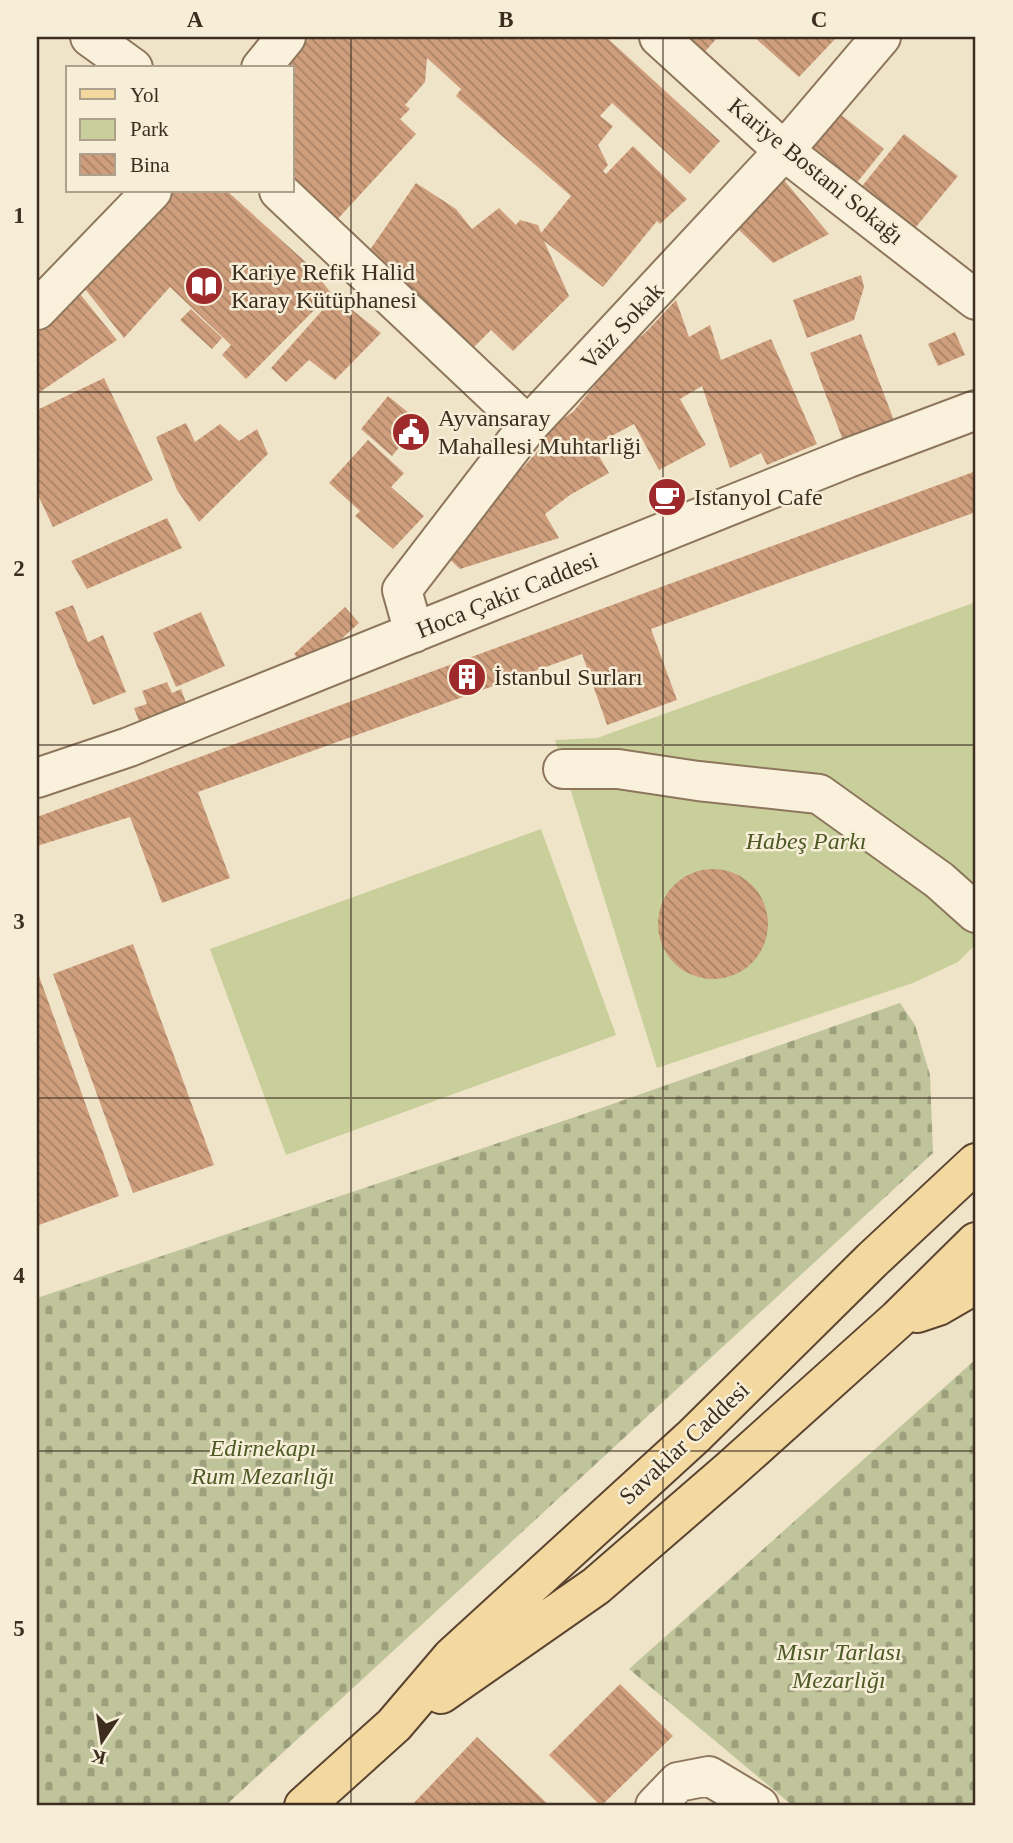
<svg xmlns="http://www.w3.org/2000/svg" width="1013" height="1843" font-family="Georgia,serif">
<defs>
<pattern id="cemetery-stones" width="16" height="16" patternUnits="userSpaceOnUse" patternTransform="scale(1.75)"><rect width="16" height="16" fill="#bfc49a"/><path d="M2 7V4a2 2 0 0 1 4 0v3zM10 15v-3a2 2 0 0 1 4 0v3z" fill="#9ca07d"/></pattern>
<pattern id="building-back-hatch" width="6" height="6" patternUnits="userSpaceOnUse" patternTransform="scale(1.75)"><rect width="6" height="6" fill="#cf9f7d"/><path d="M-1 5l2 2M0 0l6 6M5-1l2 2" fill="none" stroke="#a98266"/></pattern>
</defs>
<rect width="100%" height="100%" fill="#f0e4c8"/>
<path fill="url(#cemetery-stones)" d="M900 1003 915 1025 930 1075 933 1153 225 1806H37V1298L584 1114Z
M976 1359V1806H793L629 1669Z"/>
<path fill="#c9cf9b" d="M976 602V944L958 962 913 983 657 1068 555 740 597 738Z
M541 829 616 1035 286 1155 210 949Z"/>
<path fill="url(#building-back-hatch)" d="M310 37H606L720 141 690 174 612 103 600 116 613 126 598 145 608 165 603 171 606 174 633 146 687 199 660 224 657 221 603 287 544 241 569 296 513 351 491 330 472 349 365 257 416 183 456 209 472 229 499 208 516 225 520 220 538 225 541 233 571 196 456 96 461 89 427 58 425 82 405 105 410 109 400 119 416 134 334 223 292 185V68H281Z
M677 37H718L700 57Z
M754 37H837L799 77Z
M840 114 884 149 855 185 811 150Z
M904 134 958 176 911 233 859 190Z
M779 174 829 234 773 263 737 228Z
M172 191H227L310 266 331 293 246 379 222 355 231 345 170 287 124 338 81 284Z
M861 275 864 287 854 320 807 338 793 300Z
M76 289 117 340 37 394V331Z
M335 296 381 333 335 380 309 360 286 382 271 368Z
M676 300 689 337 710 325 721 360 771 339 817 444 767 465 761 453 730 468 702 386 680 399 706 445 659 470 634 424 593 446 609 473 570 495 545 514 559 538 460 569 446 556 520 466 522 469 543 445 538 435 573 412 625 348 645 333Z
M191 309 222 338 212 349 180 320Z
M955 332 965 355 938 366 928 344Z
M861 334 895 423 844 443 810 353Z
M104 378 153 480 53 527 37 493V410Z
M388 396 420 422 392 456 361 429Z
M186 423 195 442 220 424 239 441 257 429 268 454 199 522 177 490 156 437Z
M368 440 404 473 391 487 424 516 393 549 355 516 360 511 329 483Z
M976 471V512L651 629 677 700 607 725 582 654 198 792 230 878 162 903 130 817 37 846V817Z
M167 518 182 548 87 589 71 561Z
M73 605 88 642 103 635 126 692 93 705 55 612Z
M345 607 359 623 308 669 294 654Z
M201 612 225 666 176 687 153 633Z
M167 682 172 693 181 689 189 711 142 729 134 708 147 704 142 691Z
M658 924a55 55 0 1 1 110 0a55 55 0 1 1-110 0Z
M133 944 214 1165 133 1193 53 974Z
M39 976 119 1196 39 1225 37 1220V977Z
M620 1684 673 1736 601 1806 549 1755Z
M477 1737 550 1806H411Z"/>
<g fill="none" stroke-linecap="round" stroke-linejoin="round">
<defs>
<path id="minor" d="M90 37 133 68
M659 37 784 151 976 300
M261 68 286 37
M279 191 528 426
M37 310 152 191
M414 633 402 590 528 426 784 151 881 37
M563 769H618L698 781 819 794 939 880 976 913
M37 778 129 747 848 458 976 410
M655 1806 678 1782 709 1776 759 1806"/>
<path id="major" d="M917 1313 938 1306 976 1284
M441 1694 596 1586 731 1469 898 1319 976 1242
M304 1806 394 1725 452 1657 694 1436 872 1260 976 1163"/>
</defs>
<use href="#minor" stroke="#8d765c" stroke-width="42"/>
<use href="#major" stroke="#5b4430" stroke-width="42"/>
<use href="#minor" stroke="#faf1dc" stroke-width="38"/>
<use href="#major" stroke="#f3d9a0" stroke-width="38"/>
</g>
<path fill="none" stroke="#3d2e20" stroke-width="2" stroke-opacity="0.55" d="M351 37V1806M663 37V1806M37 392H976M37 745H976M37 1098H976M37 1451H976"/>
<defs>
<symbol id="library-disc" viewBox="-11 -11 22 22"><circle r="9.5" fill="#9e2a2b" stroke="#f7eed8"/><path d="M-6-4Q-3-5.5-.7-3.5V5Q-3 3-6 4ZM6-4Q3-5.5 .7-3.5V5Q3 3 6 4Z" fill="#fff"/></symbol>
<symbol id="civic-disc" viewBox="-11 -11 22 22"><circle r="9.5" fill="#9e2a2b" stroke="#f7eed8"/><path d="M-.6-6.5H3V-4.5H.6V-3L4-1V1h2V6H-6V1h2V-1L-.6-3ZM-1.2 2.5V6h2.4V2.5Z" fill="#fff"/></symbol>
<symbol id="cafe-disc" viewBox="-11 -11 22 22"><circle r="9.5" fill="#9e2a2b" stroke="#f7eed8"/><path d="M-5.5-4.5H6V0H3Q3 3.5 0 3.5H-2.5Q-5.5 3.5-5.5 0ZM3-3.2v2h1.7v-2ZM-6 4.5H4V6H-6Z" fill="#fff"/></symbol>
<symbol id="building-disc" viewBox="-11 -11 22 22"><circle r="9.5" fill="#9e2a2b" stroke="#f7eed8"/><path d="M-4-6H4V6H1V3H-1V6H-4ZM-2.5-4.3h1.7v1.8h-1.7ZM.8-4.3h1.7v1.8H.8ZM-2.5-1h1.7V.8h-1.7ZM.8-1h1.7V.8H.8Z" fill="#fff"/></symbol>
</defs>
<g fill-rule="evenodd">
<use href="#library-disc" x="182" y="264" width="44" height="44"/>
<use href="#civic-disc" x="389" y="410" width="44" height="44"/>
<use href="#cafe-disc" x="645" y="475" width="44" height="44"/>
<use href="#building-disc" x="445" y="655" width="44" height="44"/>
</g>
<g text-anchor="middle" stroke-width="5" stroke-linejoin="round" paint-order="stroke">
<g font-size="24" fill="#3d2e20" stroke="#f7eed8">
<text transform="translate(816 171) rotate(39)" y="8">Kariye Bostani Sokağı</text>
<text transform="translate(622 326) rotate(-47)" y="8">Vaiz Sokak</text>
<text transform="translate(507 595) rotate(-22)" y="8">Hoca Çakir Caddesi</text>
<text transform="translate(684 1443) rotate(-43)" y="8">Savaklar Caddesi</text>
</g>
<g font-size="24" fill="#3d2e20" stroke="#f7eed8" text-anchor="start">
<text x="231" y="280">Kariye Refik Halid<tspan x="231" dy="28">Karay Kütüphanesi</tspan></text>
<text x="438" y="426">Ayvansaray<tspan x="438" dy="28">Mahallesi Muhtarliği</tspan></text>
<text x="694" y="505">Istanyol Cafe</text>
<text x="494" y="685">İstanbul Surları</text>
</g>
<g font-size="24" font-style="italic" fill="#4d5a26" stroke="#f7eed8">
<text x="806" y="849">Habeş Parkı</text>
<text x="263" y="1456">Edirnekapı<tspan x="263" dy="28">Rum Mezarlığı</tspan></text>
<text x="839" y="1660">Mısır Tarlası<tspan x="839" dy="28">Mezarlığı</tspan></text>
</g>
</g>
<rect width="1013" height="1843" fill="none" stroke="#f7eed8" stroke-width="77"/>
<rect x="66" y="66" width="228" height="126" fill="#f7eed8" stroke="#ada18e" stroke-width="2"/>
<rect x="80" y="89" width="35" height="10" fill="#f3d9a0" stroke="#ada18e" stroke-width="2"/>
<text x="130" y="102" font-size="21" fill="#3d2e20">Yol</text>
<rect x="80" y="119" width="35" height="21" fill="#c9cf9b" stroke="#ada18e" stroke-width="2"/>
<text x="130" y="136" font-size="21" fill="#3d2e20">Park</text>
<rect x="80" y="154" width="35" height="21" fill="url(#building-back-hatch)" stroke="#ada18e" stroke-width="2"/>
<text x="130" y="172" font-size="21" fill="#3d2e20">Bina</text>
<g transform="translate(102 1741) rotate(193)" stroke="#f7eed8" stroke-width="5" paint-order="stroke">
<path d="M0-5L12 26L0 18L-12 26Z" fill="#3d2e20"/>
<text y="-10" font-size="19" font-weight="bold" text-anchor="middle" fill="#3d2e20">K</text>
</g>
<rect x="38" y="38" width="936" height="1766" fill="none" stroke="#3d2e20" stroke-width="2.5"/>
<g font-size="23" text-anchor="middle" font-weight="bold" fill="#3d2e20">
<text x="195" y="27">A</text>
<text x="506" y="27">B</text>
<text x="819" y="27">C</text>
<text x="19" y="223">1</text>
<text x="19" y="576">2</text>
<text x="19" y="929">3</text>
<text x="19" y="1283">4</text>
<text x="19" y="1636">5</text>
</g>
</svg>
